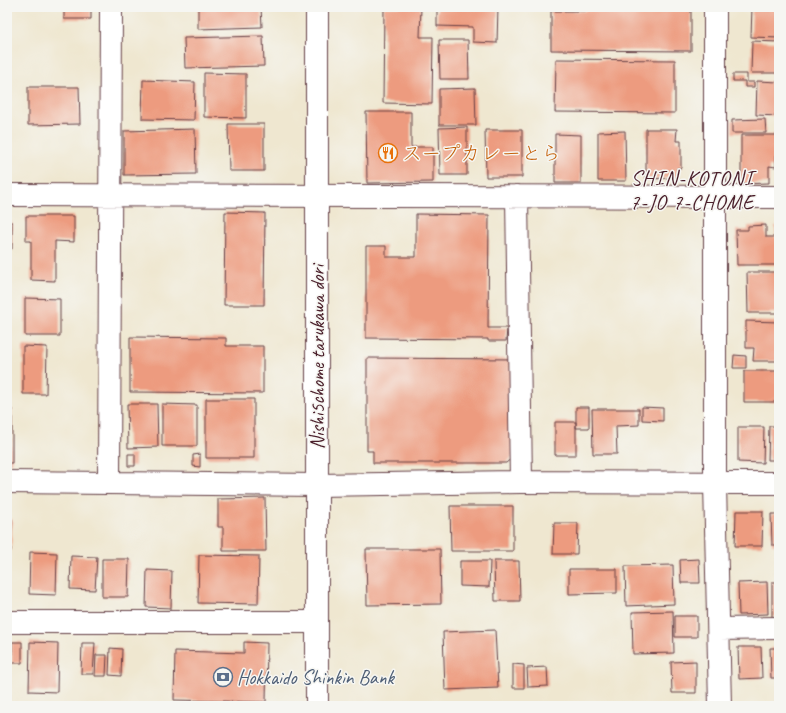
<svg xmlns="http://www.w3.org/2000/svg" width="786" height="713" font-family="Caveat,'Klee One',sans-serif">
<rect width="100%" height="100%" fill="#f6f6f2"/>
<filter id="ink" filterUnits="userSpaceOnUse"><feTurbulence type="fractalNoise" baseFrequency=".025" numOctaves="2"/><feDisplacementMap in="SourceGraphic" scale="8" xChannelSelector="R" yChannelSelector="G"/><feConvolveMatrix kernelMatrix="1 2 1 2 8 2 1 2 1" color-interpolation-filters="sRGB"/></filter>
<filter id="wash" filterUnits="userSpaceOnUse"><feTurbulence type="fractalNoise" baseFrequency=".012" numOctaves="4" result="noise"/><feDisplacementMap in="SourceGraphic" scale="16" xChannelSelector="R" yChannelSelector="G"/><feGaussianBlur stdDeviation="0.9" result="paint"/><feColorMatrix in="noise" values="0 0 0 0 0 0 0 0 0 0 0 0 0 0 0 0 0 1.4 0 .05"/><feComposite in="paint" operator="in"/></filter>
<g filter="url(#wash)">
<rect width="100%" height="100%" fill="#efe7d0"/>
<g id="blocks">
<path fill="#ed9b7f" d="M64 7H91V19H64Z
M198 7H261L262 27 198 29Z
M384 7H421L420 37H433L432 104 383 103Z
M437 7H498L497 43 473 42V27L437 26Z
M586 7H691V51L551 50V11H586Z
M752 7H779V38L751 37Z
M263 36 264 66 185 68 184 38Z
M439 40H468L469 79H440Z
M752 41 779 42V73H751Z
M556 59 675 60V113L555 112Z
M204 73 246 74V118L204 117Z
M733 74H747V82H754V87H745V81H733Z
M143 80 195 82 194 120 142 119Z
M757 81 779 82V116L756 115Z
M28 87H79L80 124 28 125Z
M475 88 476 125H439V89Z
M366 112H411V147H433V182L367 183Z
M765 119 766 133H732V120Z
M228 124H264V171H229Z
M467 127V175H440L439 128Z
M195 129 196 174 124 175V131Z
M646 129H677L676 141H681V168H677V178L646 179Z
M485 130H522V177H486Z
M625 131 626 181H598V132Z
M555 134 581 135V183H555Z
M741 135H779V153H776V167L769 166V183L741 184Z
M225 212 265 213 264 305H224Z
M416 214 489 215 488 328H507L506 341H488V339L366 338V246H386V257H416Z
M26 216H74V242L55 241V281L31 280V241H26Z
M7 222H12V249H7Z
M766 225V237H776L775 226H779V265H737L736 230H748V226Z
M747 272H778L779 313H748Z
M25 298 60 299V336H25Z
M746 321 779 322V361H753L754 348H746Z
M130 337 226 338V346H263V393L130 392Z
M23 346 47 347 46 394H23Z
M734 355 746 356V368H733Z
M367 358 514 359V456L506 463H373V451H367Z
M744 371H779V402H744Z
M206 399H254V458H206Z
M127 404H157L158 447 128 448Z
M162 404 197 405V446H162Z
M576 407H589V428H576Z
M642 407 663 408V421L642 420Z
M7 409H12V463H7Z
M592 409H639V425L616 426 617 454H593Z
M555 422H576V455H555Z
M769 426H779V460H768Z
M738 427H764L763 463 738 462Z
M128 454H135V466H128Z
M200 454V467L193 466V455Z
M265 498 266 551H223V527H218V499Z
M450 506H513V551H451Z
M736 511H763L762 546H735Z
M771 514H779V545H772Z
M7 519H12L11 551H7Z
M554 523H578L577 554H553Z
M366 549H440L441 604 367 605Z
M30 552 57 553 56 595 29 594Z
M199 555 259 556 258 604 198 603Z
M71 556 97 557 95 590 70 589Z
M102 559H129L128 597H102Z
M699 559 700 583H681L680 560Z
M460 561H490L489 587 460 586Z
M494 561H519L520 601H495Z
M673 565 674 604 626 606 625 566Z
M569 569H617V593L569 594Z
M147 570 172 571 171 608 146 607Z
M767 582 768 614 739 615 738 583Z
M772 582H779V616L772 617Z
M673 611 674 653 633 654 632 612Z
M675 616H697V637H675Z
M495 630 498 688 445 690 443 632Z
M12 642H22V663H12Z
M30 642 58 643 57 692 29 691Z
M244 642 267 643 266 702 174 700 175 651 244 653Z
M82 643H95L93 674H81Z
M738 647H761L762 678 739 679Z
M110 648 122 649 121 676 109 675Z
M770 648H779V678H771Z
M96 655H107L106 676H95Z
M696 661V693H672L671 662Z
M513 664 524 665V688H513Z
M547 667 548 686 528 687 527 668Z"/>
</g>
</g>
<g filter="url(#ink)">
<use href="#blocks" fill-opacity="0" stroke="#633d44" stroke-width="1"/>
<g fill="none" stroke-linecap="round" stroke-linejoin="round">
<defs>
<path id="minor" d="M715 7V483L720 706
M7 195 779 197
M517 196 521 482
M7 482 317 485 521 482 779 483
M109 482 111 7
M7 622H317
M719 629 779 628"/>
<path id="secondary" d="M317 7V706"/>
</defs>
<use href="#minor" stroke="#633d44" stroke-width="24"/>
<use href="#secondary" stroke="#633d44" stroke-width="24"/>
<use href="#minor" stroke="#fff" stroke-width="22"/>
<use href="#secondary" stroke="#fff" stroke-width="22"/>
</g>
</g>
<defs>
<symbol id="restaurant-ring" viewBox="-11 -11 22 22"><circle r="9.5" fill="#f6f6f2" stroke="#e8710a" stroke-width="1.5"/><path d="M-5-6h1v4h1v-4h1v4h1v-4h1v5L-1.5 .5V6h-2V.5L-5-1ZM5-6V6H3V1.5H1.5Q1.5-4 5-6Z" fill="#e8710a"/></symbol>
<symbol id="bank-ring" viewBox="-11 -11 22 22"><circle r="9.5" fill="#f6f6f2" stroke="#5c6f8a" stroke-width="1.5"/><path d="M-6-4H6V4H-6ZM0-2.3a2.3 2.3 0 1 0 0 4.6a2.3 2.3 0 1 0 0-4.6Z" fill="#5c6f8a"/></symbol>
</defs>
<g fill-rule="evenodd">
<use href="#restaurant-ring" x="377" y="142" width="22" height="22"/>
<use href="#bank-ring" x="212" y="666" width="22" height="22"/>
</g>
<g text-anchor="middle" stroke-width="3" stroke-linejoin="round" paint-order="stroke">
<g font-size="20" fill="#c56008" stroke="#f6f6f2" text-anchor="start">
<text x="402" y="160">スープカレーとら</text>
</g>
<g font-size="20" fill="#4a1f2b" stroke="#f6f6f2">
<text transform="translate(317 357) rotate(-90)" y="7">Nishi5chome tarukawa dori</text>
</g>
<g font-size="20" fill="#4e5e75" stroke="#f6f6f2" text-anchor="start">
<text x="237" y="684">Hokkaido Shinkin Bank</text>
</g>
<g font-size="21" letter-spacing="1" fill="#4a1f2b" stroke="#f6f6f2">
<text x="692" y="185">SHIN-KOTONI<tspan x="692" dy="24">7-JO 7-CHOME</tspan></text>
</g>
</g>
<rect width="786" height="713" fill="none" stroke="#f6f6f2" stroke-width="24"/>
</svg>
